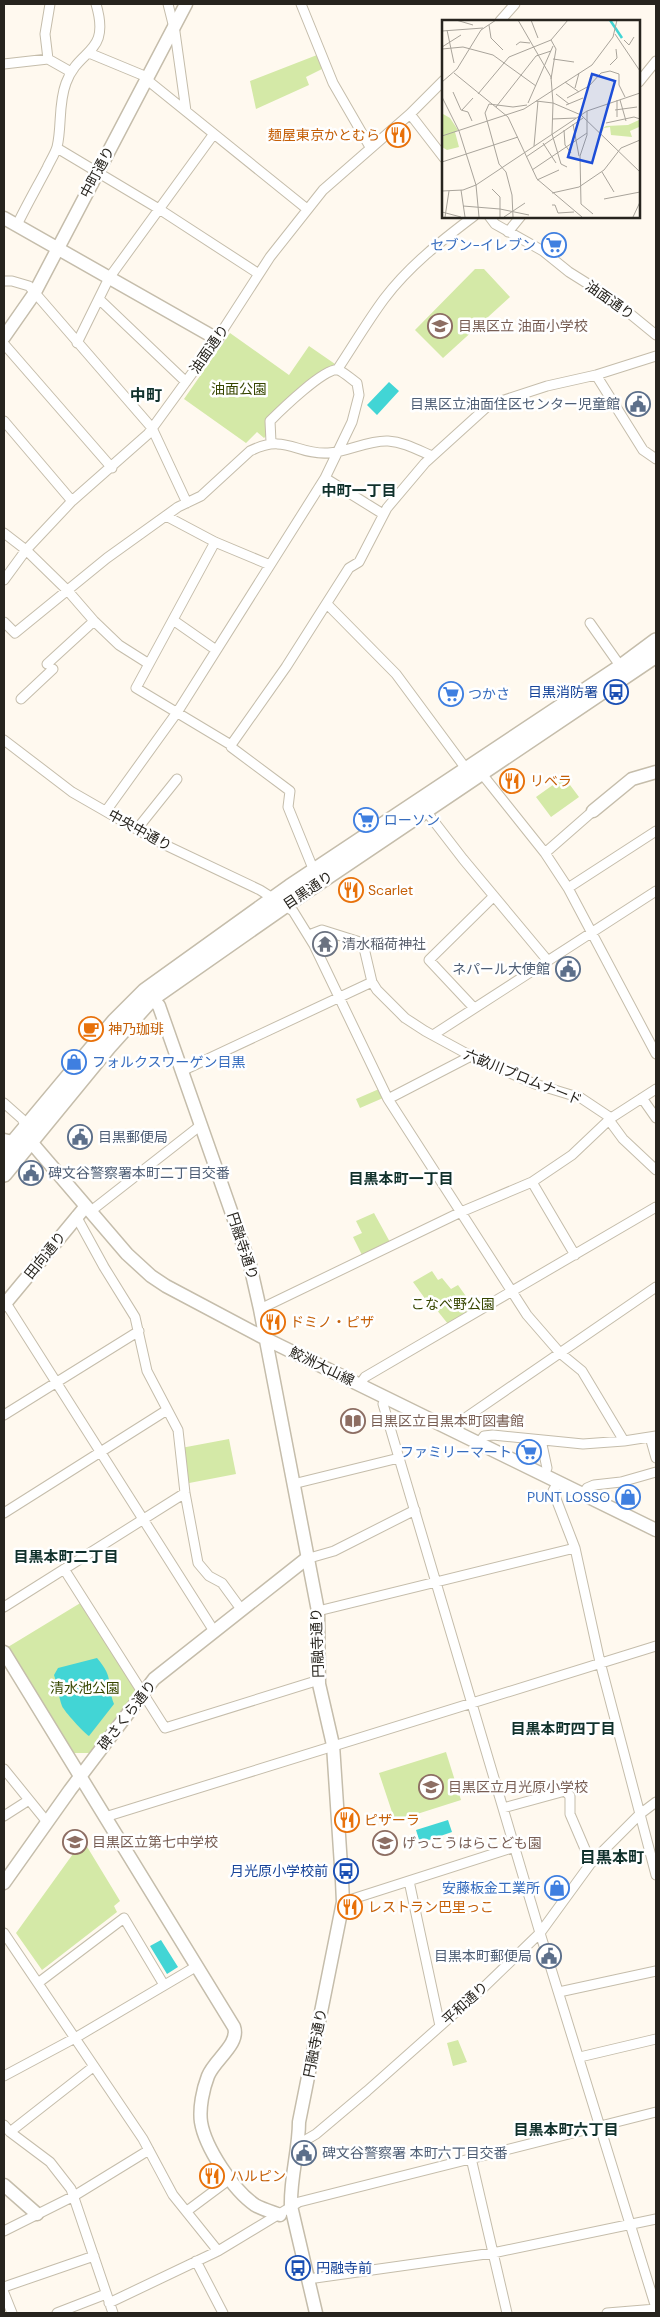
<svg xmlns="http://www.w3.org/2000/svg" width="660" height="2317" font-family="'DM Sans','Noto Sans JP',sans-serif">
<rect width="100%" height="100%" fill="#fff9ef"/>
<path fill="#d4e9a7" d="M317 55 322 69 306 77 309 85 256 109 250 81Z
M475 269H484L510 297 443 358 415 330Z
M230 333 289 375 309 346 335 364 271 414 266 421 267 435 264 438 257 432 246 443 184 399Z
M564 777 579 797 551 817 536 797Z
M379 1089 383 1098 360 1108 356 1099Z
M374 1213 391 1244 363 1257 353 1237 362 1233 356 1221Z
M432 1271 438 1280 442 1278 451 1289 458 1285 475 1309 448 1324 428 1299 426 1300 413 1282Z
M229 1439 236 1474 184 1484 181 1448Z
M82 1602 141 1691 91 1753H73L8 1647Z
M446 1752 461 1800 395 1821 379 1773Z
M83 1840 120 1901 114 1906 117 1912 42 1970 16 1933Z
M458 2040 467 2062 453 2066 447 2043Z"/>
<path fill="#42d5d5" d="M389 382 399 391 377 415 367 405Z
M97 1658C115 1679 106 1683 114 1704L89 1736C84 1733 64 1711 62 1706 59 1698 57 1684 54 1675L58 1668Z
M448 1820 452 1832 420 1843 416 1830Z
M161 1940 178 1967 167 1974 150 1946Z"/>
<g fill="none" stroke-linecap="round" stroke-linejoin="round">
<defs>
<path id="street" d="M168 4 175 32 186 111
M301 4 333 83 370 147
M500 21 515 4
M89 53 147 77
M48 59 45 34 50 4
M4 64 48 59 71 72
M146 79 307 209
M639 82 656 61
M410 114 444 158
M57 148 159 209 259 274
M489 216 495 224 543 251 569 272 612 299 656 335
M17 225C26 206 37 187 47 168 50 161 55 154 57 147 62 127 58 104 66 83 79 47 111 55 96 4
M508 232 521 216
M4 281H12L29 286 152 428 187 503
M99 299 186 382
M77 343 109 278 213 135
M4 344 112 468
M337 370C353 346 367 322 384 299 409 266 441 241 474 216
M596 375 643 450 656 459
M4 421 72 501
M325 478 383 514
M166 516 215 542 270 565
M4 533 26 550 68 591 94 621 119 645 149 664
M215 542 136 688 231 745
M4 580 26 550 72 501 148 434 217 339 270 257 323 190 410 114 444 80
M327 604 396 674 467 770
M173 620 216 650
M4 622 15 633 107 558 178 507 201 496 250 451C286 433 296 455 328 453 348 452 368 440 388 441 404 442 418 450 432 456
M590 623 621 667
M47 664 94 621
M21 699 53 669
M4 740 72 792 159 842 260 890 293 911 314 945 388 1099 527 1315 560 1353 582 1371 624 1441
M482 774 545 853 568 888 656 1054
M106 811 178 711 325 478 352 422 359 395 357 383C351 379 344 372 338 370 326 366 279 412 270 421L271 442
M426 811 463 859 548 961
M137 829 177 779
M545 853 593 811
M314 871 288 807 290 791 231 747V745L286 667 349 568 359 562 387 508 425 463 489 405 547 386 596 375 656 356
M568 888 656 831
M309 935 322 930 360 942 364 948 372 982 377 990 405 1018 425 1031 471 1056 535 1084 581 1098 611 1118
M474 1008 429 960 494 896
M433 1035 656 891
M182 1071 372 982
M642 1098 656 1118
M388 1099 471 1056
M4 1103 22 1119 28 1131
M609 1120 623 1139 656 1170
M532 1182 575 1255
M91 1211 201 1125
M76 1216 104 1267 135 1317 147 1371 178 1430 185 1493 198 1563 209 1576 222 1583 241 1609
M4 1300 214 1631
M260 1309 461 1212 532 1182 572 1155 611 1118 656 1089
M360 1384 365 1377 656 1207
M386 1397 383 1404 540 1933 656 2308
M4 1415 139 1331
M453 1429 458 1423 656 1287
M650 1437 656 1458
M541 1440 547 1468 544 1475
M479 1443 484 1436 493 1435 583 1444 624 1441 656 1436
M558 1482 553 1491 575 1548 600 1662 656 1875
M293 1484 399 1458
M583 1494 587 1488 594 1485 621 1482 656 1472
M4 1513 167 1410
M306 1559 334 1551 415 1510
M64 1569 165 1728 319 1680
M4 1607 185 1493
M318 1611 575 1548
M4 1769 47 1822
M503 1808 565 1791 570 1796V1814L591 1863
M4 1816 29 1800
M105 1817 656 1646
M409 1881 440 2026
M343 1902 515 1847
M4 1933 143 2139 173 2195 218 2251
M38 1983 124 1918 164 1985
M559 1992 656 1971
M580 2057 656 2039
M4 2076 75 2038 197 1966
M4 2125 10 2132 50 2162 71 2189 113 2313
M10 2132 93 2067
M299 2144 316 2134 367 2091 482 1989 540 1933 591 1863 640 1814 656 1802
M471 2158 507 2313
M187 2211 230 2179
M4 2231 74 2196 149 2150
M196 2261 223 2313
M308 2279 493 2253 656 2219
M4 2287 94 2256
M4 2293 12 2313
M109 2303 218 2251 299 2202 656 2112
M57 2313 106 2294
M607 2313 656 2309"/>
<path id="secondary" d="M4 218 217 339
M4 337 34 294 186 4
M593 811 632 779 656 772
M147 992 159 1006 250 1265 260 1309 318 1611 319 1684 333 1745 342 1881 343 1902 299 2122C299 2150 290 2178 291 2206L316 2313
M4 1140 21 1144 31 1142 127 1254 151 1276 166 1286 266 1339 656 1530
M4 1305 86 1206
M4 1652 234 2027C240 2044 214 2060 208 2076 203 2089 199 2108 201 2122 205 2147 233 2190 255 2205 262 2209 272 2212 280 2215
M4 1883 70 1790 154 1679 306 1559
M4 2185 37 2214"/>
<path id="primary" d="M4 1154 115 1021 145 991 290 887 621 667 656 641
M4 1174 108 1047 152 998 295 898 656 655"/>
</defs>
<use href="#street" stroke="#c5bdab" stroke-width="11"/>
<use href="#secondary" stroke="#c5bdab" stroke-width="15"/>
<use href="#primary" stroke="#c5bdab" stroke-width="18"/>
<use href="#street" stroke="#fff" stroke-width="9"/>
<use href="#secondary" stroke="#fff" stroke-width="12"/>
<use href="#primary" stroke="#fff" stroke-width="15"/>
</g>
<defs>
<symbol id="restaurant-ring" viewBox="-11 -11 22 22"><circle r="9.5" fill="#fff" stroke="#e8710a" stroke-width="1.5"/><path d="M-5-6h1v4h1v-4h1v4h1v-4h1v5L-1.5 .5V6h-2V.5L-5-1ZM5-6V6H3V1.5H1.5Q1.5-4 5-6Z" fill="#e8710a"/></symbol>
<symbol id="supermarket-ring" viewBox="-11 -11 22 22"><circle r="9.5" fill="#fff" stroke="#3f7fe0" stroke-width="1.5"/><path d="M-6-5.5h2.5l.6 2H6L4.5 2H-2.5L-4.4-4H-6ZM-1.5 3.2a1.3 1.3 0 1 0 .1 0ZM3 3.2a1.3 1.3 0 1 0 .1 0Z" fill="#3f7fe0"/></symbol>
<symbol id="school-ring" viewBox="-11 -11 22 22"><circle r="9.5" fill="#fff" stroke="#8d6e63" stroke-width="1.5"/><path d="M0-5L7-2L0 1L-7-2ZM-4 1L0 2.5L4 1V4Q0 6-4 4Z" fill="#8d6e63"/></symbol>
<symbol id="civic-ring" viewBox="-11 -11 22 22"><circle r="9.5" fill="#fff" stroke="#5c6f8a" stroke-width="1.5"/><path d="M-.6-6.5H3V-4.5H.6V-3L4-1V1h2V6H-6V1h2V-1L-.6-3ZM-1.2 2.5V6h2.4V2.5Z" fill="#5c6f8a"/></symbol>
<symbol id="bus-ring" viewBox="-11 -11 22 22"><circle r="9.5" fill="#fff" stroke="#1a4fb4" stroke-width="1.5"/><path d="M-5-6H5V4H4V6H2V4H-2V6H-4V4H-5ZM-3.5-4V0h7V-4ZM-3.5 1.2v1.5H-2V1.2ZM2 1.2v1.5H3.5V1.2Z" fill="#1a4fb4"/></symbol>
<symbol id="temple-ring" viewBox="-11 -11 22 22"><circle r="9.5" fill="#fff" stroke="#6b7280" stroke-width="1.5"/><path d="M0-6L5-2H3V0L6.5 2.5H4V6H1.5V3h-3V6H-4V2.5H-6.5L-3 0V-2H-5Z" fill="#6b7280"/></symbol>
<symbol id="cafe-ring" viewBox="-11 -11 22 22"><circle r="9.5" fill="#fff" stroke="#e8710a" stroke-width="1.5"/><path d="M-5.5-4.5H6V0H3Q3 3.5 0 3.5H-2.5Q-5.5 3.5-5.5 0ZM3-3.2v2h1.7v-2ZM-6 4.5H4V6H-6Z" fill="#e8710a"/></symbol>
<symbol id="shop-ring" viewBox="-11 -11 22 22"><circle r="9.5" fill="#fff" stroke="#3f7fe0" stroke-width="1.5"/><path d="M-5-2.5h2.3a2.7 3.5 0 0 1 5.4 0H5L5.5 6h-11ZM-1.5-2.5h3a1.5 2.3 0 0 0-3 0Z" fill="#3f7fe0"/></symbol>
<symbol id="library-ring" viewBox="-11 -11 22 22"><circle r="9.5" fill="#fff" stroke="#8d6e63" stroke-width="1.5"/><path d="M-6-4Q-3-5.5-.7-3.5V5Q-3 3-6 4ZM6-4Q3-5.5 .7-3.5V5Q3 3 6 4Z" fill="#8d6e63"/></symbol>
</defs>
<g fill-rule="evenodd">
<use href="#restaurant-ring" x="384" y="121" width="28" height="28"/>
<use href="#supermarket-ring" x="540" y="231" width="28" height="28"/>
<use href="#school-ring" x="426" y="312" width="28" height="28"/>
<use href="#civic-ring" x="624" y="390" width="28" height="28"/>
<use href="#bus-ring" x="602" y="678" width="28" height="28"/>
<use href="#supermarket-ring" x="437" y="680" width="28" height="28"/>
<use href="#restaurant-ring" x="498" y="767" width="28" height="28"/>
<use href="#supermarket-ring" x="352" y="806" width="28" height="28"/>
<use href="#restaurant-ring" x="337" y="876" width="28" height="28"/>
<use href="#temple-ring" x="311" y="930" width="28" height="28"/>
<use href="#civic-ring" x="554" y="955" width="28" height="28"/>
<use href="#cafe-ring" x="77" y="1015" width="28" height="28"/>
<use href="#shop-ring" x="60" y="1048" width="28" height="28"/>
<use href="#civic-ring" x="66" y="1123" width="28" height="28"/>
<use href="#civic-ring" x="17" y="1159" width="28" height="28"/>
<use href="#restaurant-ring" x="259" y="1308" width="28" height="28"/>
<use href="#library-ring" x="339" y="1407" width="28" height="28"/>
<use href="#supermarket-ring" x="515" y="1438" width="28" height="28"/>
<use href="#shop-ring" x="614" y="1483" width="28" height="28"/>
<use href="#school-ring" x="417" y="1773" width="28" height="28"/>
<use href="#restaurant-ring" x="333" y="1806" width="28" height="28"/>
<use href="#school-ring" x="61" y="1828" width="28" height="28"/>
<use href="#school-ring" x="371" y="1829" width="28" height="28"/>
<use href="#bus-ring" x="332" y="1857" width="28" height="28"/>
<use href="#shop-ring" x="543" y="1874" width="28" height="28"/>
<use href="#restaurant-ring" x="336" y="1893" width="28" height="28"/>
<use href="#civic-ring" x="535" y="1942" width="28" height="28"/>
<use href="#civic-ring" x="290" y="2139" width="28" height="28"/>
<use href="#restaurant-ring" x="198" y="2162" width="28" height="28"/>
<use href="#bus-ring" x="284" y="2254" width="28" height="28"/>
</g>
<g text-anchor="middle" stroke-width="5" stroke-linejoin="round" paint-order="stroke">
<g font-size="14" fill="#c56008" stroke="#fff" text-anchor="start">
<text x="380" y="140" text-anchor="end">麺屋東京かとむら</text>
<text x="530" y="786">リベラ</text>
<text x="368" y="895">Scarlet</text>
<text x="108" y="1034">神乃珈琲</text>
<text x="290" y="1327">ドミノ・ピザ</text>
<text x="364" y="1825">ピザーラ</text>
<text x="368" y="1912">レストラン巴里っこ</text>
<text x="230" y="2181">ハルピン</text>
</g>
<g font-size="14" fill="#27241e" stroke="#fff">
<text transform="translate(97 172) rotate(-62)" y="5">中町通り</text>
<text transform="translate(610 300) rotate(35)" y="5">油面通り</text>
<text transform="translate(209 349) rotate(-55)" y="5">油面通り</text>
<text transform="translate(140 830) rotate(29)" y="5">中央中通り</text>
<text transform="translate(308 890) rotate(-34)" y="5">目黒通り</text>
<text transform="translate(523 1077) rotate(22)" y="5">六畝川プロムナード</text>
<text transform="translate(243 1246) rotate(72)" y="5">円融寺通り</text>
<text transform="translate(45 1255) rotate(-51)" y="5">田向通り</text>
<text transform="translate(322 1366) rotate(26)" y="5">鮫洲大山線</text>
<text transform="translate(317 1643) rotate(-92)" y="5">円融寺通り</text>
<text transform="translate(127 1715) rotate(-52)" y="5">碑さくら通り</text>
<text transform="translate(465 2003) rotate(-42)" y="5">平和通り</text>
<text transform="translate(315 2043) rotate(-79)" y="5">円融寺通り</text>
</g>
<g font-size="14" fill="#366cbe" stroke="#fff" text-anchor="end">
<text x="536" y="250">セブン-イレブン</text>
<text x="468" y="699" text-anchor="start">つかさ</text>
<text x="384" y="825" text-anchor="start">ローソン</text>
<text x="92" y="1067" text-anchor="start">フォルクスワーゲン目黒</text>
<text x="512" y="1457">ファミリーマート</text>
<text x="610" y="1502">PUNT LOSSO</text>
<text x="540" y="1893">安藤板金工業所</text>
</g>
<g font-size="14" fill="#785e54" stroke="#fff" text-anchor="start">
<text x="458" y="331">目黒区立 油面小学校</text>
<text x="370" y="1426">目黒区立目黒本町図書館</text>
<text x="448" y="1792">目黒区立月光原小学校</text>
<text x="92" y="1847">目黒区立第七中学校</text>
<text x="402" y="1848">げっこうはらこども園</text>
</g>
<g font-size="14" fill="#374600" stroke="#fff">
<text x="239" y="394">油面公園</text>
<text x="453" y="1309">こなべ野公園</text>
<text x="85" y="1693">清水池公園</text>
</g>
<g font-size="14" fill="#4e5e75" stroke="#fff" text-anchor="end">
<text x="620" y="409">目黒区立油面住区センター児童館</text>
<text x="550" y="974">ネパール大使館</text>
<text x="98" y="1142" text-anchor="start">目黒郵便局</text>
<text x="48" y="1178" text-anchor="start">碑文谷警察署本町二丁目交番</text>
<text x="532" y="1961">目黒本町郵便局</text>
<text x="322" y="2158" text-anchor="start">碑文谷警察署 本町六丁目交番</text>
</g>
<g font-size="14" fill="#164399" stroke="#fff" text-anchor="end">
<text x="598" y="697">目黒消防署</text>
<text x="328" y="1876">月光原小学校前</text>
<text x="316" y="2273" text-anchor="start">円融寺前</text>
</g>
<g font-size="14" fill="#5b616d" stroke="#fff" text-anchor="start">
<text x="342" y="949">清水稲荷神社</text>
</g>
<g font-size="15" font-weight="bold" fill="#10312c" stroke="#fff">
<text x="359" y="496">中町一丁目</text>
<text x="401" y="1184">目黒本町一丁目</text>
<text x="66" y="1562">目黒本町二丁目</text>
<text x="563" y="1734">目黒本町四丁目</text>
<text x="566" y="2135">目黒本町六丁目</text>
</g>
<g font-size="16" font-weight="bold" fill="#10312c" stroke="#fff">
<text x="146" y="401">中町</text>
<text x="612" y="1863">目黒本町</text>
</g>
</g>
<g transform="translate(442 20)">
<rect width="198" height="198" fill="#fff9ef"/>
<path d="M0 88 1 94 8 98 16 110 13 112 17 127 5 130 0 127ZM197 100V107L188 111 190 117 169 115 168 107 162 108 160 112V109L164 106 186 105Z" fill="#d4e9a7"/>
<path fill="none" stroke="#42d5d5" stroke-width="2.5" d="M168 0 180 18"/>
<path fill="none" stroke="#a9a49b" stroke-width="1" d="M14 0 31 5M76 0 109 57 111 83 139 95 198 152M89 0 96 18M47 5 49 18 61 30M5 10 12 43M0 11 41 8M173 14 198 51M109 20 114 29 109 59M182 20 187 25 192 17M74 25 78 22 88 23M0 27 19 15M0 29 21 27 51 35 94 66M111 39 132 42M168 45 175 38 174 29M12 53 66 97 95 159 140 197M0 62 15 49 39 10 54 0M123 62 137 72M133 68 137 53M11 72 19 90 26 92 30 101M36 74 67 37 109 20 126 0M114 74 127 84M0 77 17 111 34 165 37 197M125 78 147 66 159 53 168 51 177 54V65L183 77M175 80V97M178 80 184 101M94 81 111 83 110 114 119 144 125 147M86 83 111 26M124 85 141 78M54 87 94 36 109 31M20 90 31 78M173 90 195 87M110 99 134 98M164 103 192 97 198 99M131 104 137 136M122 110 123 125 129 133M0 116 82 89 150 45 171 17 175 0M101 123 114 143M92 126 96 81M84 137 141 98M0 142 76 117M90 150 145 113M160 152 172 172M95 160 117 150M137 167 162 150 179 128 198 120M50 169 58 177V197M19 170 23 197M0 171 21 170 34 165 145 91 198 73M110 173 137 167M162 179 198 172M139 184 138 136 145 115V91M139 184 151 194M110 185H113L116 193 132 192M21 186 58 189 87 195M0 192 19 197M3 197 7 171M62 197 83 183M71 197 70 175 64 152 57 144 43 93 47 84 71 87 85 85M191 197 198 182"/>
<path fill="#1d4ed8" fill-opacity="0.15" stroke="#1d4ed8" stroke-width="2.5" d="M150 54 173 61 150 143 126 137Z"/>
<rect width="198" height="198" fill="none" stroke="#27241e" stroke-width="2.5"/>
</g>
<rect width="660" height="2317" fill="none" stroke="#27241e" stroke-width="10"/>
</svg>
